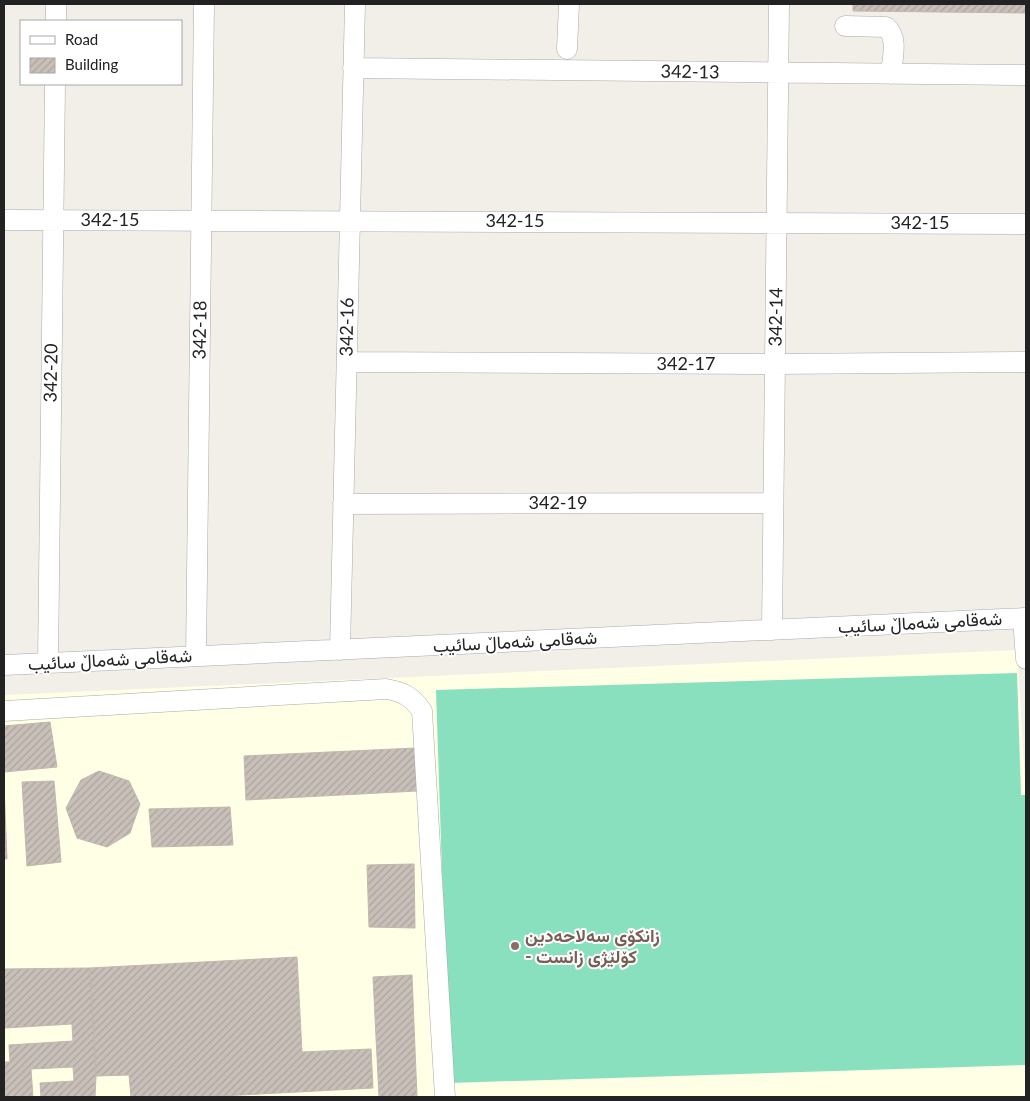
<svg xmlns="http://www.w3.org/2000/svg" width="1030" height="1101" font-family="Lato,Vazirmatn,sans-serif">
<defs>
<pattern id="building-hatch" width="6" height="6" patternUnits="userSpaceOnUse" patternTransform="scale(1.25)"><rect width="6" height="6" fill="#c7bfb8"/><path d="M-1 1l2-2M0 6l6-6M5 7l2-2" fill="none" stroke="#aba49e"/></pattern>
</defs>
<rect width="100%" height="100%" fill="#f2efe9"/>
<path fill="#ffffe5" d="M1017 650 1026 795V1097H4V695Z"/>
<path fill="#88e0be" d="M1017 673 1021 795H1026V1065L449 1083 436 690Z"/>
<path fill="url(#building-hatch)" stroke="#c4b6ab" d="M853 4H1026V13L853 11Z
M50 722 57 767 4 772V726Z
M415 748 417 791 246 800 244 756Z
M99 771 129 781 140 804 130 833 107 847 77 838 66 808 81 780Z
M54 781 61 862 27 866 22 782Z
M4 786 7 859H4Z
M230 807 233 845 152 847 149 809Z
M414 864 415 928 369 927 367 865Z
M297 957 302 1052 371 1049 373 1088 203 1097H131L129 1075 96 1076 90 968Z
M90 968 96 1076 95 1097H41L40 1083 74 1081 73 1067 31 1069 33 1097H4V1062H10L9 1045 73 1041 72 1024 5 1028 4 969Z
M412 975 417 1097H379L373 977Z"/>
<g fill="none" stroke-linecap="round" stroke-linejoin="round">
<defs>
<path id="minor" d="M56 21V4
M845 26 886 27C899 38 892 59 891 74
M567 49 569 4
M353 68 1026 75
M4 220 1026 224
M347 362 775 364 1026 362
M343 504 773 503
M1023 618 1026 659
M772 630 779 4
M340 650 355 4
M196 656 204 4
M48 663 55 84
M4 665 1026 618
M4 711 386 689C404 692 412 697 422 711L445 1097"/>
</defs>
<use href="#minor" stroke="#a9a9a9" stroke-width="21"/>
<use href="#minor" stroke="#fff" stroke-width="20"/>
</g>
<circle fill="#8d6e63" stroke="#fff" stroke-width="2" cx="515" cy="946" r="5"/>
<g text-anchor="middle" stroke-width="4" stroke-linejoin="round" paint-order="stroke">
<g font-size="18" fill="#222" stroke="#fff">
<text transform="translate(690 72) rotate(1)" y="6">342-13</text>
<text x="110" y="226">342-15</text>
<text x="515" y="227">342-15</text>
<text x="920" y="229">342-15</text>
<text transform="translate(776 317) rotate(-89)" y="6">342-14</text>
<text transform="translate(347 327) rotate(-89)" y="6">342-16</text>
<text transform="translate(200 330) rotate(-89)" y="6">342-18</text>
<text x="686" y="370">342-17</text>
<text transform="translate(51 373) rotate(-89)" y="6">342-20</text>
<text x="558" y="509">342-19</text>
<text transform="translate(920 623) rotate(-3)" y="6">شەقامی شەماڵ سائیب</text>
<text transform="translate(515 642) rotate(-3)" y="6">شەقامی شەماڵ سائیب</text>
<text transform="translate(110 660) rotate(-3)" y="6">شەقامی شەماڵ سائیب</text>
</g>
<g font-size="18" font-weight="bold" fill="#785e54" stroke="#fff" text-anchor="start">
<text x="525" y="942">زانکۆی سەلاحەدین<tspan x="525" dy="21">- کۆلێژی زانست</tspan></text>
</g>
</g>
<rect width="1030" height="1101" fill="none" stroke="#222222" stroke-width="10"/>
<rect x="20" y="20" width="162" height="65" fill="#ffffff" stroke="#a7a7a7"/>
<rect x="30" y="36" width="25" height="8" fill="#ffffff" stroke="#a7a7a7"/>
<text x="65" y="45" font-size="15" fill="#222222">Road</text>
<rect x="30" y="58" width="25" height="15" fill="url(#building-hatch)" stroke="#a7a7a7"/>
<text x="65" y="70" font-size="15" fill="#222222">Building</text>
</svg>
